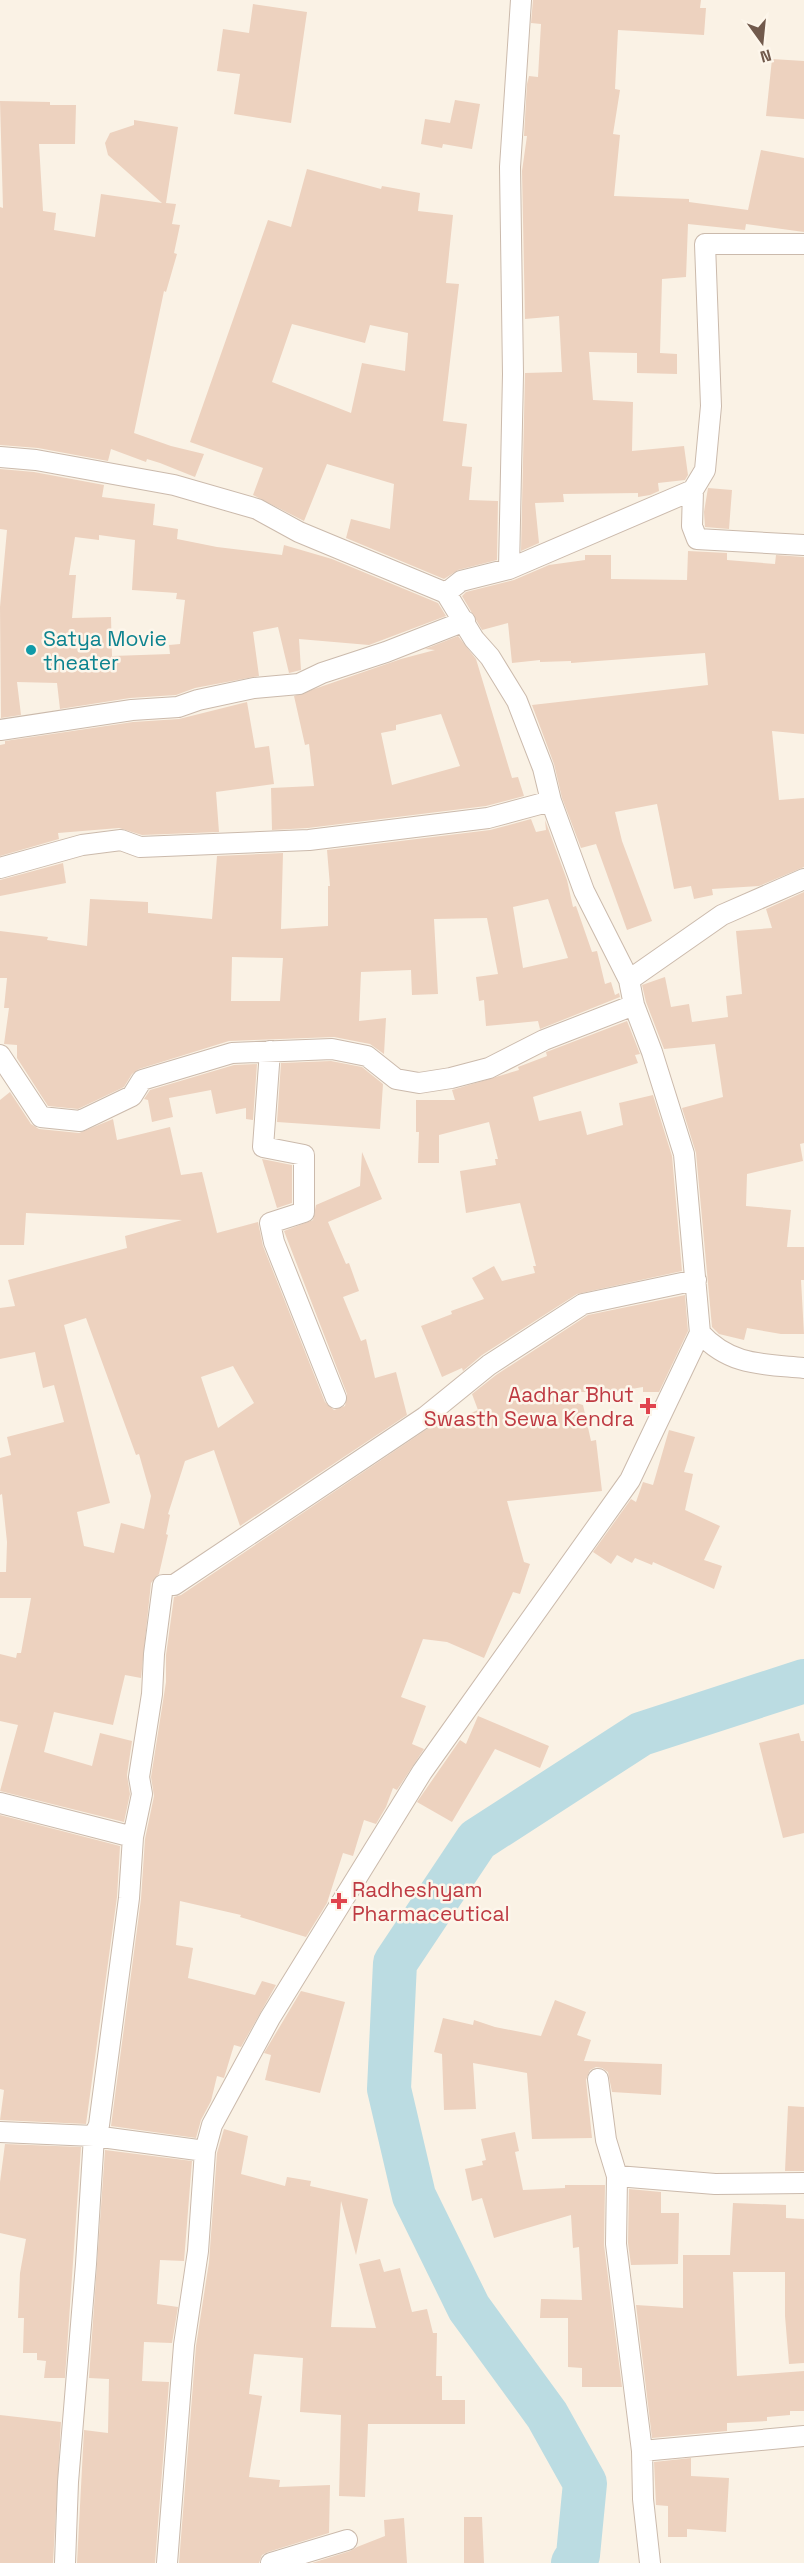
<svg xmlns="http://www.w3.org/2000/svg" width="804" height="2563" font-family="'Space Grotesk',sans-serif">
	<rect width="100%" height="100%" fill="#faf2e5"/>
	<g fill="none" stroke-linecap="round" stroke-linejoin="round">
		<path stroke="#bbdce2" stroke-width="44" d="M 573,2563 L 578,2555 L 585,2483 L 547,2415 L 469,2308 L 414,2196 L 389,2089 L 395,1963 L 477,1840 L 641,1734 L 804,1681"/>
	</g>
	<path fill="#edd2bf" fill-rule="evenodd" d="M 533,0 L 701,0 L 700,8 L 706,8 L 704,35 L 618,30 L 615,89 L 620,90 L 613,134 L 620,135 L 614,196 L 689,199 L 689,202 L 748,210 L 761,150 L 804,158 L 804,232 L 746,224 L 745,230 L 688,224 L 686,277 L 662,279 L 660,353 L 677,354 L 677,374 L 637,373 L 637,353 L 589,352 L 593,400 L 633,402 L 632,451 L 684,446 L 688,475 L 685,480 L 658,483 L 659,491 L 650,495 L 638,497 L 638,493 L 563,494 L 564,502 L 535,503 L 539,543 L 521,551 L 525,373 L 562,372 L 559,316 L 525,319 L 522,171 L 527,136 L 524,136 L 527,84 L 529,76 L 538,77 L 541,24 L 531,23 Z
		M 253,4 L 307,12 L 291,123 L 234,114 L 240,74 L 217,71 L 223,29 L 249,33 Z
		M 772,59 L 804,61 L 804,119 L 766,116 Z
		M 455,100 L 480,104 L 472,149 L 443,144 L 442,148 L 421,144 L 425,119 L 450,123 Z
		M 0,101 L 50,102 L 50,105 L 76,105 L 75,144 L 39,144 L 43,211 L 56,213 L 54,230 L 95,237 L 101,194 L 162,203 L 108,155 L 105,143 L 110,133 L 134,125 L 134,120 L 178,127 L 166,203 L 176,204 L 172,224 L 180,225 L 174,253 L 177,254 L 166,292 L 164,291 L 134,433 L 171,446 L 204,454 L 195,477 L 160,463 L 147,459 L 146,462 L 111,449 L 108,461 L 38,448 L 0,445 L 0,207 L 3,208 Z
		M 307,169 L 381,189 L 382,186 L 420,193 L 418,211 L 453,215 L 446,283 L 459,284 L 443,421 L 467,424 L 462,466 L 472,467 L 469,500 L 498,501 L 497,560 L 458,570 L 444,579 L 346,538 L 351,519 L 390,529 L 394,484 L 327,464 L 304,521 L 253,495 L 263,468 L 190,442 L 268,220 L 291,227 ZM 292,324 L 365,343 L 370,325 L 408,333 L 405,371 L 362,363 L 351,413 L 272,382 Z
		M 0,469 L 34,472 L 104,485 L 102,497 L 155,504 L 153,525 L 178,529 L 177,539 L 217,547 L 282,555 L 284,545 L 332,559 L 438,603 L 446,616 L 369,645 L 299,639 L 301,670 L 289,673 L 278,627 L 253,632 L 259,676 L 195,688 L 176,695 L 130,698 L 60,709 L 57,683 L 17,682 L 21,715 L 1,718 L 0,607 L 7,530 L 0,529 ZM 99,535 L 135,540 L 132,590 L 177,593 L 176,599 L 185,600 L 180,644 L 169,645 L 170,654 L 112,656 L 111,617 L 72,618 L 76,575 L 69,575 L 75,537 L 99,540 Z
		M 708,488 L 732,490 L 729,529 L 705,527 L 704,512 Z
		M 688,551 L 727,553 L 727,560 L 775,564 L 776,555 L 804,557 L 804,734 L 772,731 L 779,800 L 804,798 L 804,867 L 759,886 L 712,889 L 713,895 L 694,899 L 691,886 L 674,889 L 657,804 L 615,812 L 622,841 L 652,921 L 627,930 L 596,844 L 581,848 L 562,798 L 554,764 L 532,705 L 708,685 L 705,653 L 571,663 L 571,661 L 540,662 L 540,660 L 512,663 L 508,623 L 482,630 L 462,596 L 466,592 L 514,580 L 549,565 L 585,560 L 585,555 L 611,555 L 611,579 L 687,580 Z
		M 458,636 L 476,659 L 512,778 L 518,777 L 524,796 L 486,806 L 308,828 L 272,830 L 271,788 L 314,786 L 309,744 L 305,745 L 294,696 L 401,659 L 435,650 L 425,649 ZM 441,714 L 460,766 L 392,785 L 381,733 L 396,730 L 396,725 Z
		M 247,702 L 255,748 L 269,746 L 274,784 L 216,792 L 219,832 L 142,835 L 119,828 L 58,833 L 59,839 L 0,856 L 0,745 L 5,744 L 5,741 L 133,722 L 179,719 Z
		M 531,819 L 536,832 L 546,830 L 545,820 L 567,880 L 573,907 L 576,906 L 592,952 L 597,951 L 605,984 L 611,982 L 615,995 L 619,993 L 620,997 L 540,1029 L 538,1021 L 486,1026 L 484,1000 L 479,1001 L 476,977 L 498,974 L 487,918 L 434,919 L 438,994 L 412,995 L 411,970 L 361,972 L 359,1021 L 386,1018 L 384,1054 L 370,1044 L 334,1037 L 229,1041 L 139,1069 L 132,1074 L 124,1087 L 78,1109 L 48,1106 L 17,1058 L 17,1045 L 4,1044 L 9,1008 L 4,1008 L 7,978 L 0,978 L 0,931 L 48,937 L 47,940 L 87,946 L 90,899 L 148,902 L 148,913 L 212,919 L 217,856 L 283,853 L 281,929 L 328,926 L 328,886 L 330,886 L 327,850 L 490,830 ZM 548,899 L 568,958 L 523,968 L 513,907 ZM 232,957 L 283,958 L 280,1001 L 231,1001 Z
		M 63,863 L 66,883 L 0,896 L 0,880 Z
		M 804,892 L 804,1143 L 800,1144 L 803,1161 L 747,1174 L 746,1206 L 791,1210 L 787,1247 L 804,1247 L 804,1280 L 801,1280 L 804,1334 L 781,1334 L 747,1328 L 744,1340 L 719,1334 L 712,1327 L 696,1153 L 682,1108 L 723,1097 L 715,1044 L 664,1049 L 646,1002 L 642,985 L 665,977 L 671,1007 L 689,1004 L 692,1022 L 728,1017 L 726,996 L 742,994 L 736,931 L 772,928 L 766,909 Z
		M 627,1021 L 640,1054 L 635,1055 L 638,1063 L 533,1097 L 539,1121 L 581,1111 L 587,1135 L 623,1125 L 619,1103 L 653,1095 L 672,1156 L 682,1271 L 577,1294 L 482,1355 L 463,1371 L 462,1368 L 442,1377 L 421,1326 L 452,1314 L 451,1311 L 484,1299 L 472,1278 L 494,1266 L 502,1281 L 535,1273 L 533,1266 L 536,1266 L 520,1203 L 466,1213 L 460,1171 L 496,1165 L 495,1159 L 498,1159 L 489,1122 L 439,1135 L 439,1163 L 418,1163 L 419,1132 L 416,1132 L 416,1100 L 455,1100 L 452,1090 L 519,1070 L 518,1067 L 547,1056 L 546,1052 L 549,1051 Z
		M 331,1061 L 362,1067 L 383,1084 L 380,1129 L 277,1122 L 281,1063 Z
		M 257,1064 L 253,1120 L 246,1119 L 246,1108 L 216,1114 L 211,1090 L 169,1098 L 173,1117 L 152,1122 L 148,1100 L 144,1099 L 150,1090 L 234,1065 Z
		M 10,1092 L 31,1124 L 39,1129 L 79,1133 L 113,1119 L 117,1140 L 170,1127 L 181,1175 L 202,1172 L 217,1233 L 258,1222 L 263,1246 L 325,1402 L 334,1410 L 345,1406 L 347,1394 L 284,1231 L 313,1220 L 316,1205 L 360,1186 L 362,1152 L 382,1199 L 328,1222 L 346,1264 L 349,1263 L 359,1291 L 343,1297 L 361,1341 L 366,1339 L 375,1378 L 396,1372 L 407,1415 L 240,1526 L 214,1450 L 185,1461 L 168,1514 L 170,1515 L 166,1534 L 168,1535 L 159,1574 L 151,1583 L 141,1678 L 125,1675 L 113,1725 L 54,1712 L 44,1752 L 92,1766 L 100,1733 L 132,1741 L 127,1775 L 130,1794 L 124,1822 L 0,1791 L 18,1725 L 0,1721 L 0,1654 L 16,1658 L 17,1653 L 21,1653 L 31,1598 L 0,1598 L 0,1572 L 6,1572 L 7,1542 L 2,1494 L 0,1495 L 0,1458 L 11,1455 L 7,1437 L 64,1422 L 54,1385 L 43,1388 L 35,1352 L 0,1359 L 0,1308 L 15,1306 L 8,1280 L 127,1248 L 125,1236 L 182,1220 L 26,1213 L 24,1245 L 0,1245 L 0,1100 ZM 86,1318 L 136,1455 L 139,1454 L 151,1496 L 144,1529 L 121,1523 L 114,1553 L 84,1546 L 77,1512 L 110,1503 L 64,1325 ZM 233,1366 L 254,1403 L 218,1428 L 201,1377 Z
		M 262,1159 L 292,1165 L 292,1203 L 277,1208 Z
		M 685,1295 L 688,1331 L 659,1392 L 643,1392 L 643,1387 L 614,1392 L 540,1392 L 583,1405 L 591,1441 L 596,1440 L 602,1491 L 507,1501 L 524,1562 L 530,1564 L 520,1594 L 513,1592 L 484,1658 L 447,1642 L 423,1639 L 401,1697 L 426,1706 L 412,1744 L 424,1749 L 397,1790 L 393,1788 L 386,1807 L 376,1824 L 364,1820 L 353,1856 L 343,1853 L 327,1903 L 306,1937 L 240,1917 L 241,1915 L 180,1901 L 176,1945 L 193,1948 L 188,1978 L 255,1995 L 262,1981 L 276,1985 L 241,2047 L 234,2045 L 224,2078 L 217,2076 L 211,2101 L 201,2120 L 196,2138 L 111,2126 L 141,1899 L 145,1839 L 154,1796 L 151,1777 L 166,1682 L 166,1655 L 174,1597 L 181,1595 L 439,1421 L 441,1426 L 478,1410 L 472,1394 L 496,1375 L 588,1315 Z
		M 669,1430 L 695,1437 L 684,1472 L 693,1474 L 685,1510 L 720,1526 L 704,1560 L 722,1566 L 714,1589 L 653,1562 L 652,1565 L 635,1558 L 632,1563 L 617,1555 L 611,1564 L 593,1552 L 631,1499 L 636,1502 L 643,1482 L 653,1485 Z
		M 478,1716 L 549,1746 L 540,1768 L 495,1749 L 452,1822 L 417,1802 L 460,1740 L 466,1744 Z
		M 799,1733 L 801,1741 L 804,1741 L 804,1833 L 783,1838 L 759,1743 Z
		M 0,1815 L 120,1846 L 117,1897 L 86,2124 L 0,2120 L 4,2090 L 0,2089 Z
		M 301,1991 L 345,2002 L 320,2093 L 265,2080 L 271,2055 L 264,2053 Z
		M 555,2000 L 586,2012 L 577,2035 L 591,2040 L 584,2061 L 662,2064 L 661,2095 L 612,2092 L 608,2072 L 602,2068 L 596,2067 L 590,2070 L 586,2080 L 592,2138 L 532,2139 L 527,2073 L 473,2063 L 476,2109 L 444,2110 L 442,2054 L 434,2052 L 443,2018 L 473,2025 L 474,2020 L 495,2027 L 541,2036 Z
		M 788,2106 L 804,2107 L 804,2171 L 785,2171 Z
		M 224,2129 L 248,2136 L 241,2174 L 285,2186 L 287,2177 L 311,2181 L 310,2186 L 368,2199 L 356,2255 L 341,2201 L 331,2327 L 376,2328 L 359,2264 L 380,2259 L 384,2272 L 400,2268 L 412,2312 L 427,2309 L 433,2333 L 437,2333 L 436,2376 L 442,2376 L 442,2400 L 465,2400 L 465,2424 L 368,2424 L 365,2497 L 339,2496 L 341,2415 L 300,2412 L 303,2358 L 254,2354 L 249,2394 L 262,2396 L 249,2477 L 280,2480 L 279,2487 L 330,2485 L 329,2533 L 268,2552 L 262,2555 L 259,2563 L 179,2563 L 196,2346 L 209,2262 L 217,2153 Z
		M 515,2132 L 519,2151 L 515,2152 L 523,2190 L 565,2188 L 565,2185 L 605,2185 L 604,2245 L 622,2387 L 582,2387 L 582,2368 L 568,2367 L 568,2318 L 540,2318 L 541,2299 L 582,2300 L 579,2247 L 573,2248 L 571,2215 L 494,2238 L 482,2198 L 472,2201 L 465,2169 L 483,2165 L 482,2161 L 486,2160 L 481,2139 Z
		M 5,2144 L 81,2147 L 65,2378 L 44,2378 L 46,2361 L 37,2360 L 37,2353 L 23,2353 L 24,2318 L 18,2318 L 20,2273 L 26,2239 L 0,2233 L 0,2182 Z
		M 105,2150 L 192,2161 L 184,2261 L 160,2260 L 157,2304 L 178,2307 L 172,2343 L 144,2342 L 142,2381 L 169,2382 L 155,2563 L 77,2563 L 84,2430 L 108,2433 L 109,2379 L 89,2378 Z
		M 629,2189 L 661,2192 L 661,2213 L 679,2213 L 678,2264 L 631,2265 L 628,2243 Z
		M 733,2203 L 786,2205 L 786,2218 L 804,2219 L 804,2363 L 789,2364 L 785,2316 L 785,2272 L 733,2272 L 737,2376 L 804,2371 L 804,2411 L 790,2411 L 790,2415 L 767,2417 L 767,2421 L 727,2423 L 727,2431 L 652,2438 L 636,2305 L 683,2308 L 683,2255 L 730,2255 Z
		M 0,2415 L 61,2422 L 53,2563 L 0,2563 Z
		M 691,2458 L 691,2476 L 729,2478 L 726,2532 L 687,2529 L 687,2537 L 668,2537 L 668,2506 L 656,2505 L 654,2462 Z
		M 464,2517 L 482,2517 L 484,2563 L 464,2563 Z
		M 404,2518 L 407,2563 L 312,2563 L 350,2551 L 357,2547 L 385,2536 L 384,2520 Z"/>
	<g fill="none" stroke-linecap="round" stroke-linejoin="round">
		<g stroke="#cbbaac" stroke-width="22">
			<path id="minor" d="M 0,457 L 36,460 L 174,485 L 257,509 L 299,532 L 446,593 L 474,639 L 490,657 L 517,701 L 543,768 L 551,801 L 584,891 L 629,980 L 634,1005 L 652,1052 L 684,1154 L 700,1333 C 730,1366 763,1364 804,1368
				M 693,490 L 692,526 L 697,539 L 804,545
				M 509,569 L 513,374 L 510,167 L 521,0
				M 446,593 L 461,581 L 509,569 L 693,490 L 705,470 L 711,406 L 705,244 L 804,244
				M 0,730 L 132,710 L 178,707 L 198,700 L 254,688 L 299,684 L 322,673 L 386,652 L 465,621
				M 0,868 L 82,845 L 121,840 L 140,847 L 309,840 L 488,818 L 551,801
				M 629,980 L 722,915 L 804,879
				M 270,1051 L 263,1147 L 304,1155 L 304,1212 L 270,1223 L 274,1242 L 336,1398
				M 0,1055 L 41,1117 L 80,1121 L 132,1096 L 142,1080 L 232,1053 L 332,1049 L 367,1056 L 396,1079 L 419,1083 L 451,1078 L 489,1068 L 544,1040 L 634,1005
				M 0,1803 L 133,1837
				M 598,2079 L 606,2140 L 617,2176 L 616,2244 L 642,2451
				M 0,2132 L 94,2136 L 205,2151
				M 617,2176 L 715,2184 L 804,2183
				M 65,2563 L 68,2482 L 86,2264 L 94,2136 L 99,2125 L 129,1898 L 133,1837 L 142,1794 L 139,1777 L 152,1694 L 154,1654 L 163,1585 L 174,1585 L 425,1417 L 489,1365 L 583,1304 L 696,1280
				M 167,2563 L 184,2345 L 198,2251 L 205,2151 L 212,2125 L 270,2018 L 422,1772 L 630,1480 L 700,1333
				M 271,2563 L 347,2540
				M 650,2563 L 643,2499 L 642,2451 L 804,2436"/>
		</g>
		<use href="#minor" stroke="#fff" stroke-width="20"/>
	</g>
	<circle fill="#0f9aa8" stroke="#fdf6eb" stroke-width="2" cx="31" cy="650" r="6"/>
	<g fill="#e0444e" stroke="#fdf6eb" stroke-width="2">
		<path d="M645 1397h6v6h6v6h-6v6h-6v-6h-6v-6h6z"/>
		<path d="M336 1892h6v6h6v6h-6v6h-6v-6h-6v-6h6z"/>
	</g>
	<g text-anchor="middle" dominant-baseline="central" stroke-width="5" stroke-linejoin="round" paint-order="stroke">
		<g font-size="21" fill="#0d838f" stroke="#fdf6eb" text-anchor="start">
			<text x="43" y="638">Satya Movie<tspan x="43" dy="24">theater</tspan></text>
		</g>
		<g font-size="21" fill="#be3a42" stroke="#fdf6eb" text-anchor="end">
			<text x="634" y="1394">Aadhar Bhut<tspan x="634" dy="24">Swasth Sewa Kendra</tspan></text>
			<text x="352" y="1889" text-anchor="start">Radheshyam<tspan x="352" dy="24">Pharmaceutical</tspan></text>
		</g>
	</g>
	<g transform="translate(762 42) rotate(165)" stroke="#fdf6eb" stroke-width="4.5" paint-order="stroke">
	<path d="M0-4.5L10 22L0 15L-10 22Z" fill="#715a4c"/>
	<text y="-9" font-size="16" font-weight="bold" text-anchor="middle" fill="#715a4c">N</text>
	</g>
</svg>
